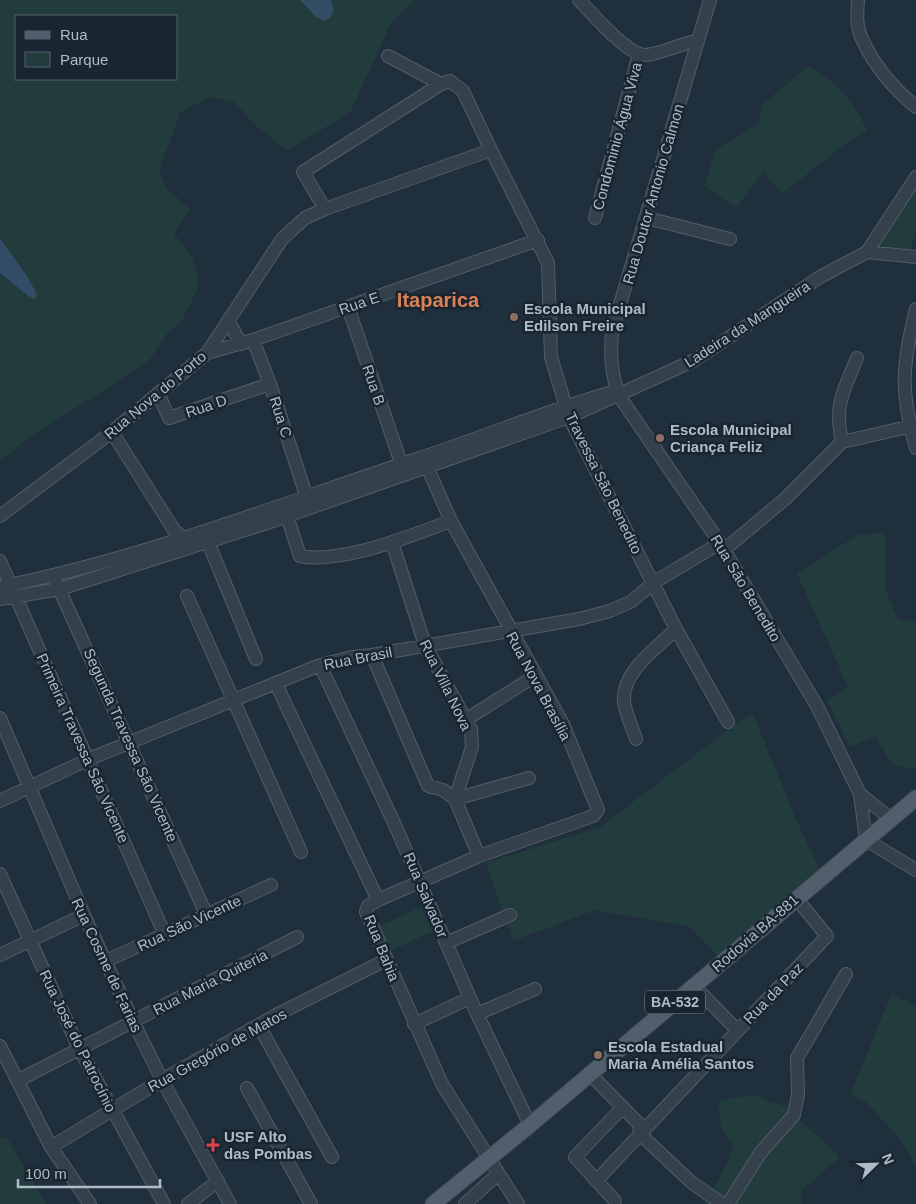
<svg xmlns="http://www.w3.org/2000/svg" width="916" height="1204" font-family="Arial,sans-serif">
	<rect width="100%" height="100%" fill="#202f3c"/>
	<path fill="#223c3d" fill-rule="evenodd" d="M 0,0 L 300,0 L 315,16 L 334,9 L 331,0 L 415,0 L 391,23 L 351,111 L 288,151 L 256,126 L 234,102 L 210,97 L 180,112 L 159,172 L 168,190 L 190,209 L 174,234 L 191,255 L 198,275 L 197,291 L 181,322 L 168,332 L 148,362 L 30,437 L 0,461 L 0,273 L 28,296 L 25,273 L 0,238 ZM 16,16 L 176,16 L 176,79 L 16,79 Z
		M 808,66 C 838,82 852,100 867,130 L 831,155 L 783,193 L 763,172 L 736,208 L 705,186 L 715,150 L 759,123 L 762,105 Z
		M 916,184 L 916,231 L 909,255 L 875,247 Z
		M 885,533 L 885,589 L 898,619 L 916,622 L 916,769 L 893,765 L 875,736 L 850,747 L 827,700 L 848,687 L 797,573 L 858,535 Z
		M 753,714 L 797,822 L 820,870 L 717,955 L 690,927 L 595,910 L 513,941 L 486,863 L 600,827 L 733,726 Z
		M 421,907 L 433,931 L 390,951 L 378,927 Z
		M 892,993 L 916,1007 L 916,1167 L 901,1140 L 865,1101 L 850,1095 Z
		M 752,1095 L 786,1107 L 840,1157 L 802,1190 L 801,1204 L 704,1204 L 728,1162 L 733,1144 L 721,1128 L 718,1102 C 728,1096 740,1098 752,1095 Z
		M 6,1136 L 46,1204 L 0,1204 L 0,1139 Z"/>
	<path fill="#324d65" d="M 300,0 L 331,0 L 334,9 L 330,18 L 324,21 L 315,16 Z
		M 0,238 L 25,273 L 37,294 L 35,299 L 28,296 L 0,273 Z"/>
	<g fill="none" stroke-linecap="round" stroke-linejoin="round">
		<g stroke="#515e69" stroke-width="14">
			<path id="minor" d="M 579,0 C 592,13 627,55 645,55 C 656,55 685,43 698,40
				M 710,0 L 613,328 C 609,352 611,373 619,396 L 720,543 L 817,706 L 860,794 L 866,840 L 916,870
				M 858,0 C 857,13 856,27 862,39 C 874,65 894,89 916,107
				M 388,56 L 441,84 L 450,81 L 463,91 L 491,150 L 548,263 L 551,357 L 569,417 L 676,629 L 728,722
				M 325,209 L 303,172 L 441,84
				M 595,218 L 639,54
				M 647,218 L 730,239
				M 867,252 L 916,177
				M 348,307 L 401,463
				M 916,309 C 902,365 900,392 916,448
				M 229,322 L 241,344
				M 253,340 L 270,384 L 306,495
				M 207,353 L 253,340 L 538,240
				M 158,393 L 169,418 L 270,384
				M 112,432 L 174,530 L 183,538 L 186,544
				M 842,442 C 834,404 843,393 857,358
				M 0,516 L 112,432 L 207,353 L 282,239 L 305,218 L 325,209 L 491,150
				M 287,516 L 300,556 C 343,564 410,536 451,521
				M 208,542 L 256,659
				M 392,542 L 425,645 L 471,729 L 472,747 L 455,799 L 479,856
				M 724,550 L 785,499 L 842,442 L 916,425
				M 0,561 L 165,935
				M 56,582 L 207,916
				M 0,587 C 145,558 283,503 423,457 C 486,436 546,411 609,393
				M 187,596 L 301,852
				M 0,599 L 60,589 L 273,521 L 569,417 L 695,360 L 820,277 L 867,252 L 916,257
				M 372,655 L 428,786 L 443,790 L 455,799 L 529,778
				M 320,665 L 395,825 L 477,1014 L 530,1125
				M 276,684 L 378,900 L 368,906 L 366,912 L 442,1084 L 518,1204
				M 0,718 L 84,915 L 133,1021 L 162,1080 L 230,1204
				M 467,719 L 535,676
				M 636,739 C 632,727 626,714 624,702 C 621,672 657,648 676,629
				M 860,794 L 891,819
				M 0,801 L 89,759 L 320,665 L 352,657 L 372,655 L 579,619 L 610,611 L 632,601 L 653,583 L 720,543
				M 0,874 L 79,1048 L 164,1204
				M 378,900 L 479,856 L 593,816 L 598,810 L 563,724 L 451,521 L 425,462
				M 446,943 L 510,915
				M 0,955 L 84,915
				M 106,961 L 271,885
				M 694,986 L 737,1030
				M 477,1014 L 535,989
				M 414,1024 L 470,998
				M 259,1026 L 332,1157
				M 0,1046 L 51,1147 L 90,1204
				M 590,1074 L 639,1124 L 640,1134 L 691,1182 L 722,1204
				M 17,1081 L 297,937
				M 247,1088 L 311,1204
				M 51,1147 L 162,1080 L 276,1015 L 386,960
				M 596,1181 L 827,936 L 796,898
				M 615,1201 L 575,1157 L 623,1107
				M 188,1204 L 218,1181
				M 465,1204 L 498,1174
				M 728,1204 L 761,1152 L 794,1115 L 798,1094 L 797,1058 L 846,974"/>
		</g>
		<g stroke="#404c58" stroke-width="17">
			<path id="major" d="M 433,1204 L 530,1125 L 916,798"/>
		</g>
		<use href="#minor" stroke="#34404c" stroke-width="12"/>
		<use href="#major" stroke="#515f6c" stroke-width="15"/>
	</g>
	<g fill="#8d6e63" stroke="#192530" stroke-width="2">
		<circle cx="514" cy="317" r="5"/>
		<circle cx="660" cy="438" r="5"/>
		<circle cx="598" cy="1055" r="5"/>
	</g>
	<path fill="#e0444e" stroke="#192530" stroke-width="2" d="M210.5 1137.5h5v5h5v5h-5v5h-5v-5h-5v-5h5z"/>
	<g text-anchor="middle" dominant-baseline="central" stroke-width="5" stroke-linejoin="round" paint-order="stroke">
		<rect fill="#192530" stroke="#818e9a" stroke-width="1" x="645" y="990.5" width="60" height="23" rx="4"/>
		<g font-size="14" font-weight="bold" fill="#aebbc8">
			<text x="675" y="1002">BA-532</text>
		</g>
		<g font-size="15" fill="#aebbc8" stroke="#192530">
			<text transform="translate(617 136) rotate(-75)">Condominio Água Viva</text>
			<text transform="translate(653 194) rotate(-74)">Rua Doutor Antonio Calmon</text>
			<text transform="translate(359 303) rotate(-19)">Rua E</text>
			<text transform="translate(747 324) rotate(-33)">Ladeira da Mangueira</text>
			<text transform="translate(374 385) rotate(71)">Rua B</text>
			<text transform="translate(155 395) rotate(-40)">Rua Nova do Porto</text>
			<text transform="translate(206 406) rotate(-19)">Rua D</text>
			<text transform="translate(281 417) rotate(72)">Rua C</text>
			<text transform="translate(604 483) rotate(64)">Travessa São Benedito</text>
			<text transform="translate(746 588) rotate(59)">Rua São Benedito</text>
			<text transform="translate(358 658) rotate(-11)">Rua Brasil</text>
			<text transform="translate(446 685) rotate(64)">Rua Villa Nova</text>
			<text transform="translate(539 686) rotate(62)">Rua Nova Brasília</text>
			<text transform="translate(131 745) rotate(66)">Segunda Travessa São Vicente</text>
			<text transform="translate(83 748) rotate(66)">Primeira Travessa São Vicente</text>
			<text transform="translate(426 895) rotate(67)">Rua Salvador</text>
			<text transform="translate(189 923) rotate(-25)">Rua São Vicente</text>
			<text transform="translate(755 933) rotate(-41)">Rodovia BA-881</text>
			<text transform="translate(382 948) rotate(68)">Rua Bahia</text>
			<text transform="translate(107 965) rotate(65)">Rua Cosme de Farias</text>
			<text transform="translate(210 982) rotate(-27)">Rua Maria Quiteria</text>
			<text transform="translate(773 993) rotate(-46)">Rua da Paz</text>
			<text transform="translate(78 1041) rotate(64)">Rua José do Patrocínio</text>
			<text transform="translate(217 1050) rotate(-29)">Rua Gregório de Matos</text>
		</g>
		<g font-size="15" font-weight="bold" fill="#aebbc8" stroke="#192530" text-anchor="start">
			<text x="524" y="308">Escola Municipal<tspan x="524" dy="17">Edilson Freire</tspan></text>
			<text x="670" y="429">Escola Municipal<tspan x="670" dy="17">Criança Feliz</tspan></text>
			<text x="608" y="1046">Escola Estadual<tspan x="608" dy="17">Maria Amélia Santos</tspan></text>
			<text x="224" y="1136">USF Alto<tspan x="224" dy="17">das Pombas</tspan></text>
		</g>
		<g font-size="20" font-weight="bold" fill="#dc8155" stroke="#192530">
			<text x="438" y="300">Itaparica</text>
		</g>
	</g>
	<rect x="15" y="15" width="162" height="65" fill="#192530" stroke="#55616d"/>
	<rect x="25" y="31" width="25" height="8" fill="#515f6c" stroke="#55616d"/>
	<text x="60" y="40" font-size="15" fill="#aebbc8">Rua</text>
	<rect x="25" y="52" width="25" height="15" fill="#223c3d" stroke="#55616d"/>
	<text x="60" y="65" font-size="15" fill="#aebbc8">Parque</text>
	<g transform="translate(876 1164) rotate(67)" stroke="#192530" stroke-width="4" paint-order="stroke">
	<path d="M0-4L9 19L0 12L-9 19Z" fill="#aebbc8"/>
	<text y="-8" font-size="14" font-weight="bold" text-anchor="middle" fill="#aebbc8">N</text>
	</g>
	<path d="M18 1179v8h142v-8" fill="none" stroke="#aebbc8" stroke-width="2.5"/>
	<text x="25" y="1179" font-size="15" fill="#aebbc8" stroke="#192530" stroke-width="4" paint-order="stroke">100 m</text>
</svg>
